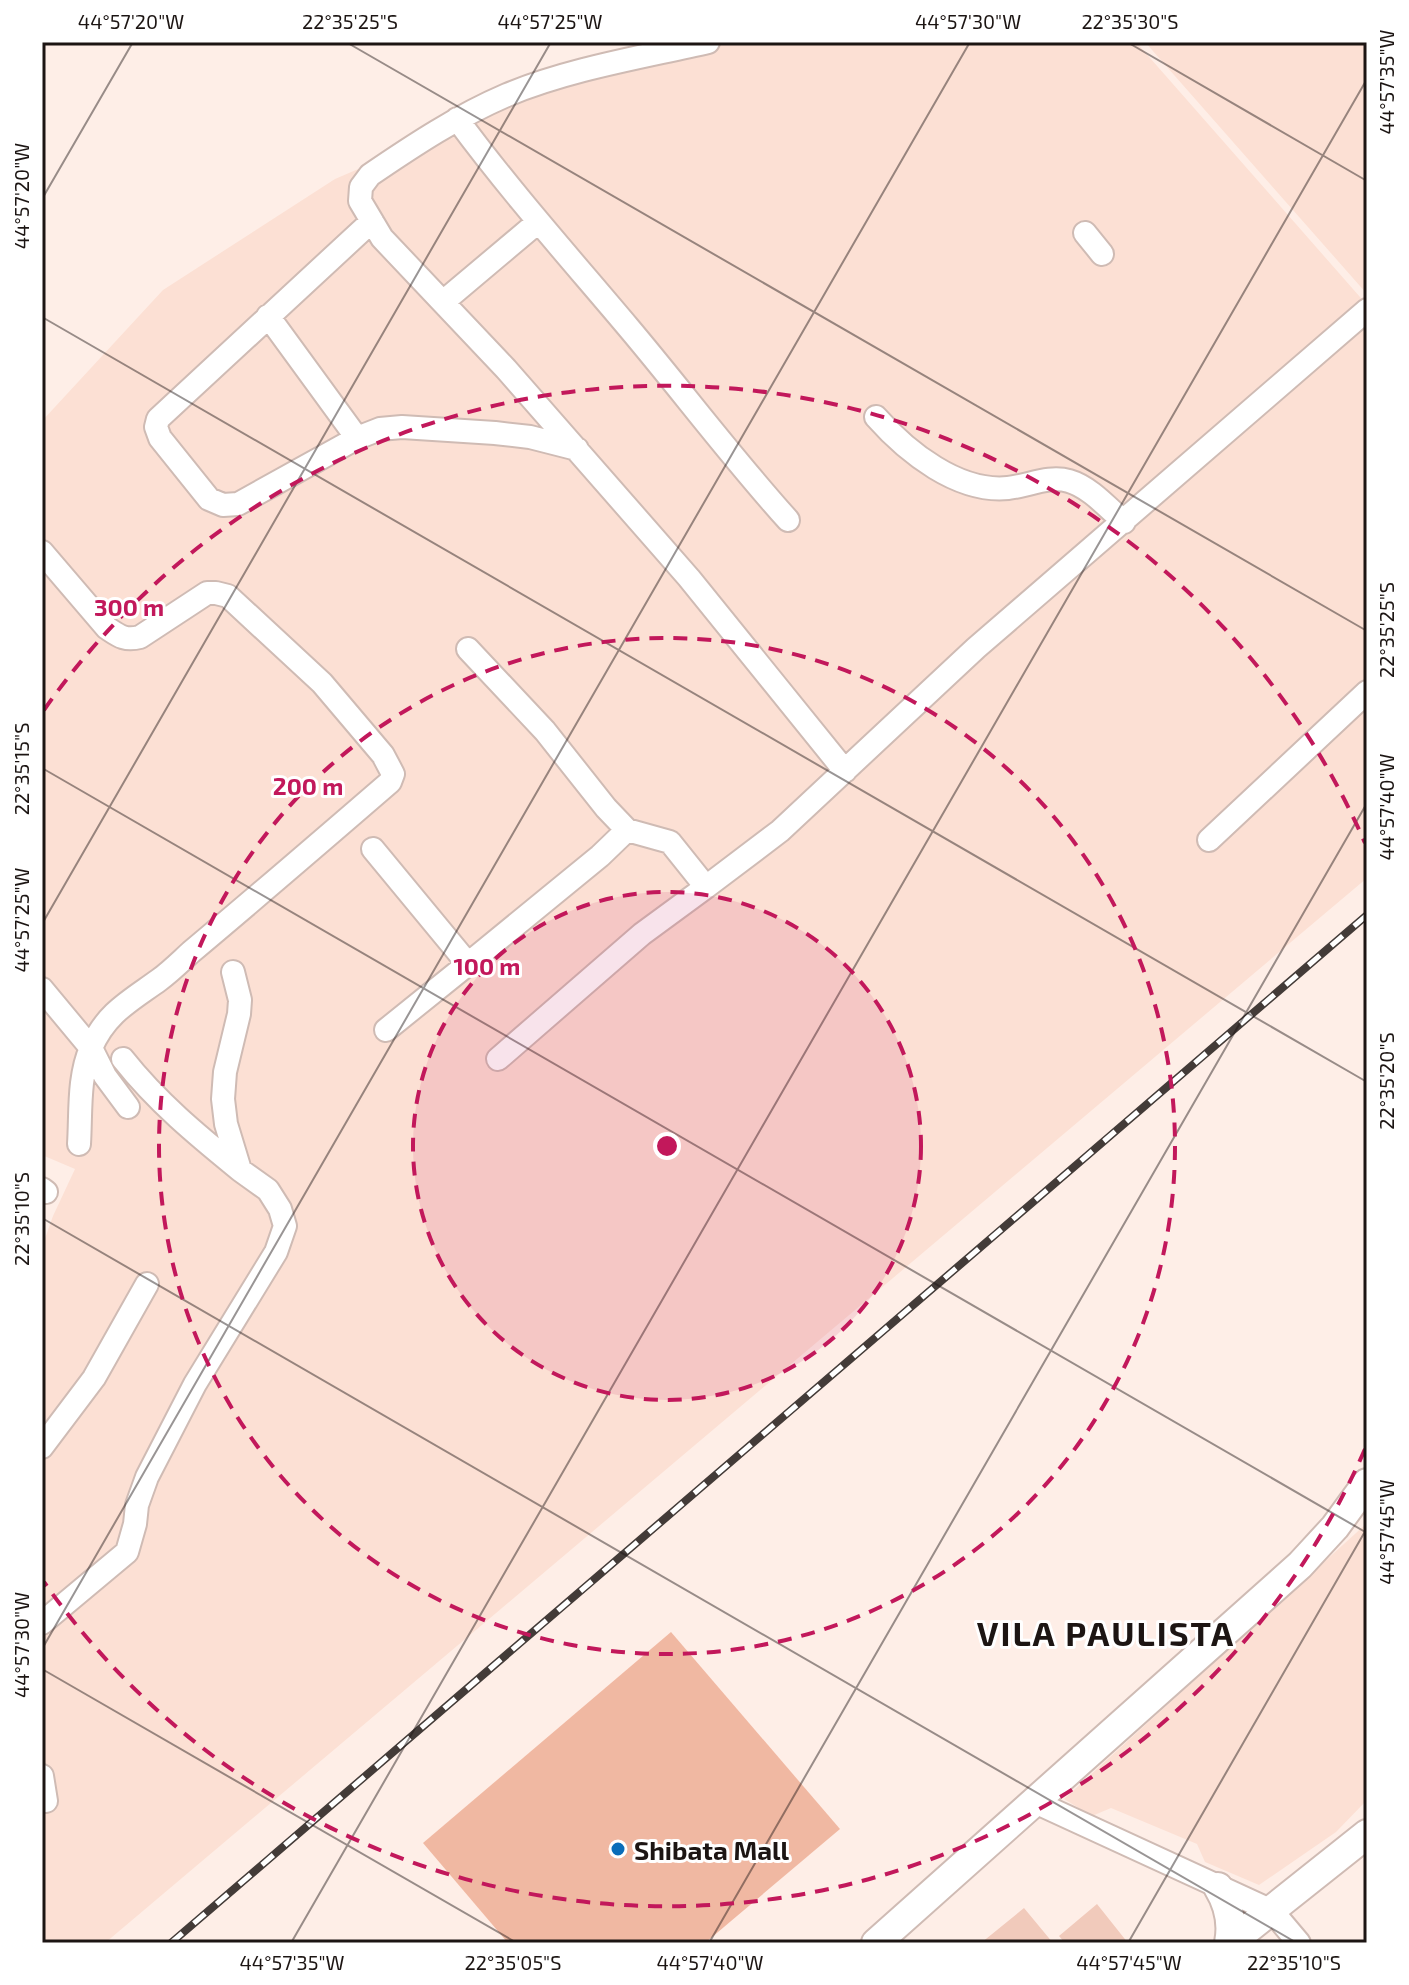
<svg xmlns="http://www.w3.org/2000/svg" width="1409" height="1985" font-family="'Exo 2',sans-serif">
	<rect width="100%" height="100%" fill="#feeee7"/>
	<path fill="#fce0d4" d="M 654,42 L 1136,42 L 1367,305 L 1367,878 L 105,1943 L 42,1943 L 42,1247 L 53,1216 L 75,1169 L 42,1155 L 42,421 L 163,290 L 335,179 Z
		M 1145,42 L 1367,42 L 1367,294 Z
		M 1367,1523 L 1367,1800 L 1336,1832 L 1259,1885 L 1205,1862 L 1197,1844 L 1111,1808 L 1092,1816 L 1064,1799 Z"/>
	<path fill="#f1cabb" d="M 1097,1904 L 1128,1943 L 1065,1943 L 1059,1936 Z
		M 1024,1908 L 1053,1943 L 981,1943 Z"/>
	<path fill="#f0b8a2" d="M 671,1632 L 840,1829 L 705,1943 L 508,1943 L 423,1843 Z"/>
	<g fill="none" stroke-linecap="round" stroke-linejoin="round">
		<g stroke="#cfbbb4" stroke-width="26">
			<path id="minor" d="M 708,42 C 643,57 569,69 507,95 C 458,116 414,145 370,175 L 361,187 L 360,201 L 382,238 L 506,369 L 689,578 L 845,771
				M 457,119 C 511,192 569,257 628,327 C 682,391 732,458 788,520
				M 372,221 L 158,419 L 156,427 L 160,438 L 209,499 L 223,505 L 238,504 L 357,438 L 380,429 L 402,427 L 495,433 L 530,437 L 577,449
				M 1085,233 L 1102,254
				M 443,302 L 538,222
				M 268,316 L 357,438
				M 876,417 C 907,452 958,493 1008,488 C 1028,486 1049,475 1069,481 C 1090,487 1108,508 1124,522
				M 42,552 L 107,628 C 119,636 125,641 140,637 L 207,593 L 216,593 L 228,596 L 322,683 L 383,755 L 393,774 L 390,782 C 324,839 258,896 191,952 C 180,962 170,972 159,980 C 130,1001 106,1013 91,1048 C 78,1077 81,1113 79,1144
				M 468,649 L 545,731 L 606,808 L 627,830 L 670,842 L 706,887 L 642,934 L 498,1059
				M 1209,840 L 1367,692
				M 373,849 L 468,964 L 600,856 L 627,830
				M 706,887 L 780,831 L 976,648 L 1367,310
				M 42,989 L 91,1048 L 105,1076 L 128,1107
				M 386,1030 L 468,964
				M 123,1059 C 157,1102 197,1135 240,1170
				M 42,1189 L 46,1192
				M 42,1447 L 94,1378 L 147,1284
				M 42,1623 L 127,1552 L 135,1524 L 137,1505 L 147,1477 L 195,1384 L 276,1252 L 285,1226 L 280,1209 L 268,1190 L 240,1170 L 226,1124 L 223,1099 L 225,1072 L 239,1014 L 240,1000 L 233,972
				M 42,1776 L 46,1801
				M 1035,1802 L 1272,1911 L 1299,1943"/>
		</g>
		<g stroke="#cfbbb4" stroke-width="32">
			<path id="major" d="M 1218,1887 C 1229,1905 1233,1923 1229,1943
				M 876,1943 L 1300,1565 L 1335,1527 L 1367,1483
				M 1230,1943 L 1367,1834"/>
		</g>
		<use href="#minor" stroke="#fff" stroke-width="22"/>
		<use href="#major" stroke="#fff" stroke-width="28"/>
		<g stroke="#433b38" stroke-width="8">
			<path id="rail" d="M 171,1943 L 1367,915"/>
		</g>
		<use href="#rail" stroke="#fff" stroke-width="5" stroke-dasharray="15" stroke-linecap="butt"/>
	</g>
	<path fill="none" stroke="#1c1513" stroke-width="2" stroke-opacity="0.45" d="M 346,42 L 1367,631M 1127,42 L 1367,181M 42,199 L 133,42M 42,317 L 1367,1082M 42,768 L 1367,1533M 42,924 L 551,42M 42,1218 L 1297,1943M 42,1649 L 970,42M 42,1669 L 517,1943M 291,1943 L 1367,79M 709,1943 L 1367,803M 1128,1943 L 1367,1528"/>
	<circle cx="667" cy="1146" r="254" fill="#c2185b" fill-opacity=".12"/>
	<g fill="none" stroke="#c2185b" stroke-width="4" stroke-dasharray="14 10">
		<circle cx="667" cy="1146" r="254"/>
		<circle cx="667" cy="1146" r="508"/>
		<path d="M1365 1449A761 761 0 0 1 44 1582M44 710A761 761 0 0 1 1365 843"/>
	</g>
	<circle fill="#0a6db9" stroke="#fff" stroke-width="3" cx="618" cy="1849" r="8"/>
	<g text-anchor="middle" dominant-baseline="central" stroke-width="6" stroke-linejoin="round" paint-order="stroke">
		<g font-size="26" font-weight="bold" fill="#1c1513" stroke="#fff" text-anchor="start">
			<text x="634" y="1849">Shibata Mall</text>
		</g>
		<g font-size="34" font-weight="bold" letter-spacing="2" fill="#1c1513" stroke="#fff">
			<text x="1106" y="1632">VILA PAULISTA</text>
		</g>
	</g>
	<circle cx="667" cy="1146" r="12" fill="#c2185b" stroke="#fff" stroke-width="4"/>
	<g font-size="24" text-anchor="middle" font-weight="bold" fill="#c2185b" stroke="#fff" stroke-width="6" stroke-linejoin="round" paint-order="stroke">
		<text x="129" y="616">300 m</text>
		<text x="308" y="795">200 m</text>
		<text x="487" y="975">100 m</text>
	</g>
	<rect width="1409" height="1985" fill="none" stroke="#ffffff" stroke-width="88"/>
	<rect x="44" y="44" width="1321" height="1897" fill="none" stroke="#1c1513" stroke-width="3"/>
	<g font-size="20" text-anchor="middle" fill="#1c1513">
		<text x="131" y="29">44°57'20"W</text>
		<text x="350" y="29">22°35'25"S</text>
		<text x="550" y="29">44°57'25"W</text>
		<text x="968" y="29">44°57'30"W</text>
		<text x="1130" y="29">22°35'30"S</text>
		<text transform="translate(1387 82) rotate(-90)" y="7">44°57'35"W</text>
		<text transform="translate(22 196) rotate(-90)" y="7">44°57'20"W</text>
		<text transform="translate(1387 630) rotate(-90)" y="7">22°35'25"S</text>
		<text transform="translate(22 769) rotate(-90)" y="7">22°35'15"S</text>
		<text transform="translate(1387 807) rotate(-90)" y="7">44°57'40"W</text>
		<text transform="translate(22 920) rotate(-90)" y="7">44°57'25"W</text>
		<text transform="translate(1387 1081) rotate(-90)" y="7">22°35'20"S</text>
		<text transform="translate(22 1219) rotate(-90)" y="7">22°35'10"S</text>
		<text transform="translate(1387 1532) rotate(-90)" y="7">44°57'45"W</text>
		<text transform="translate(22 1645) rotate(-90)" y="7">44°57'30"W</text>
		<text x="292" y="1970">44°57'35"W</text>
		<text x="513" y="1970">22°35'05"S</text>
		<text x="710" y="1970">44°57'40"W</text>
		<text x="1129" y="1970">44°57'45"W</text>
		<text x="1294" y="1970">22°35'10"S</text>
	</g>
</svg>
